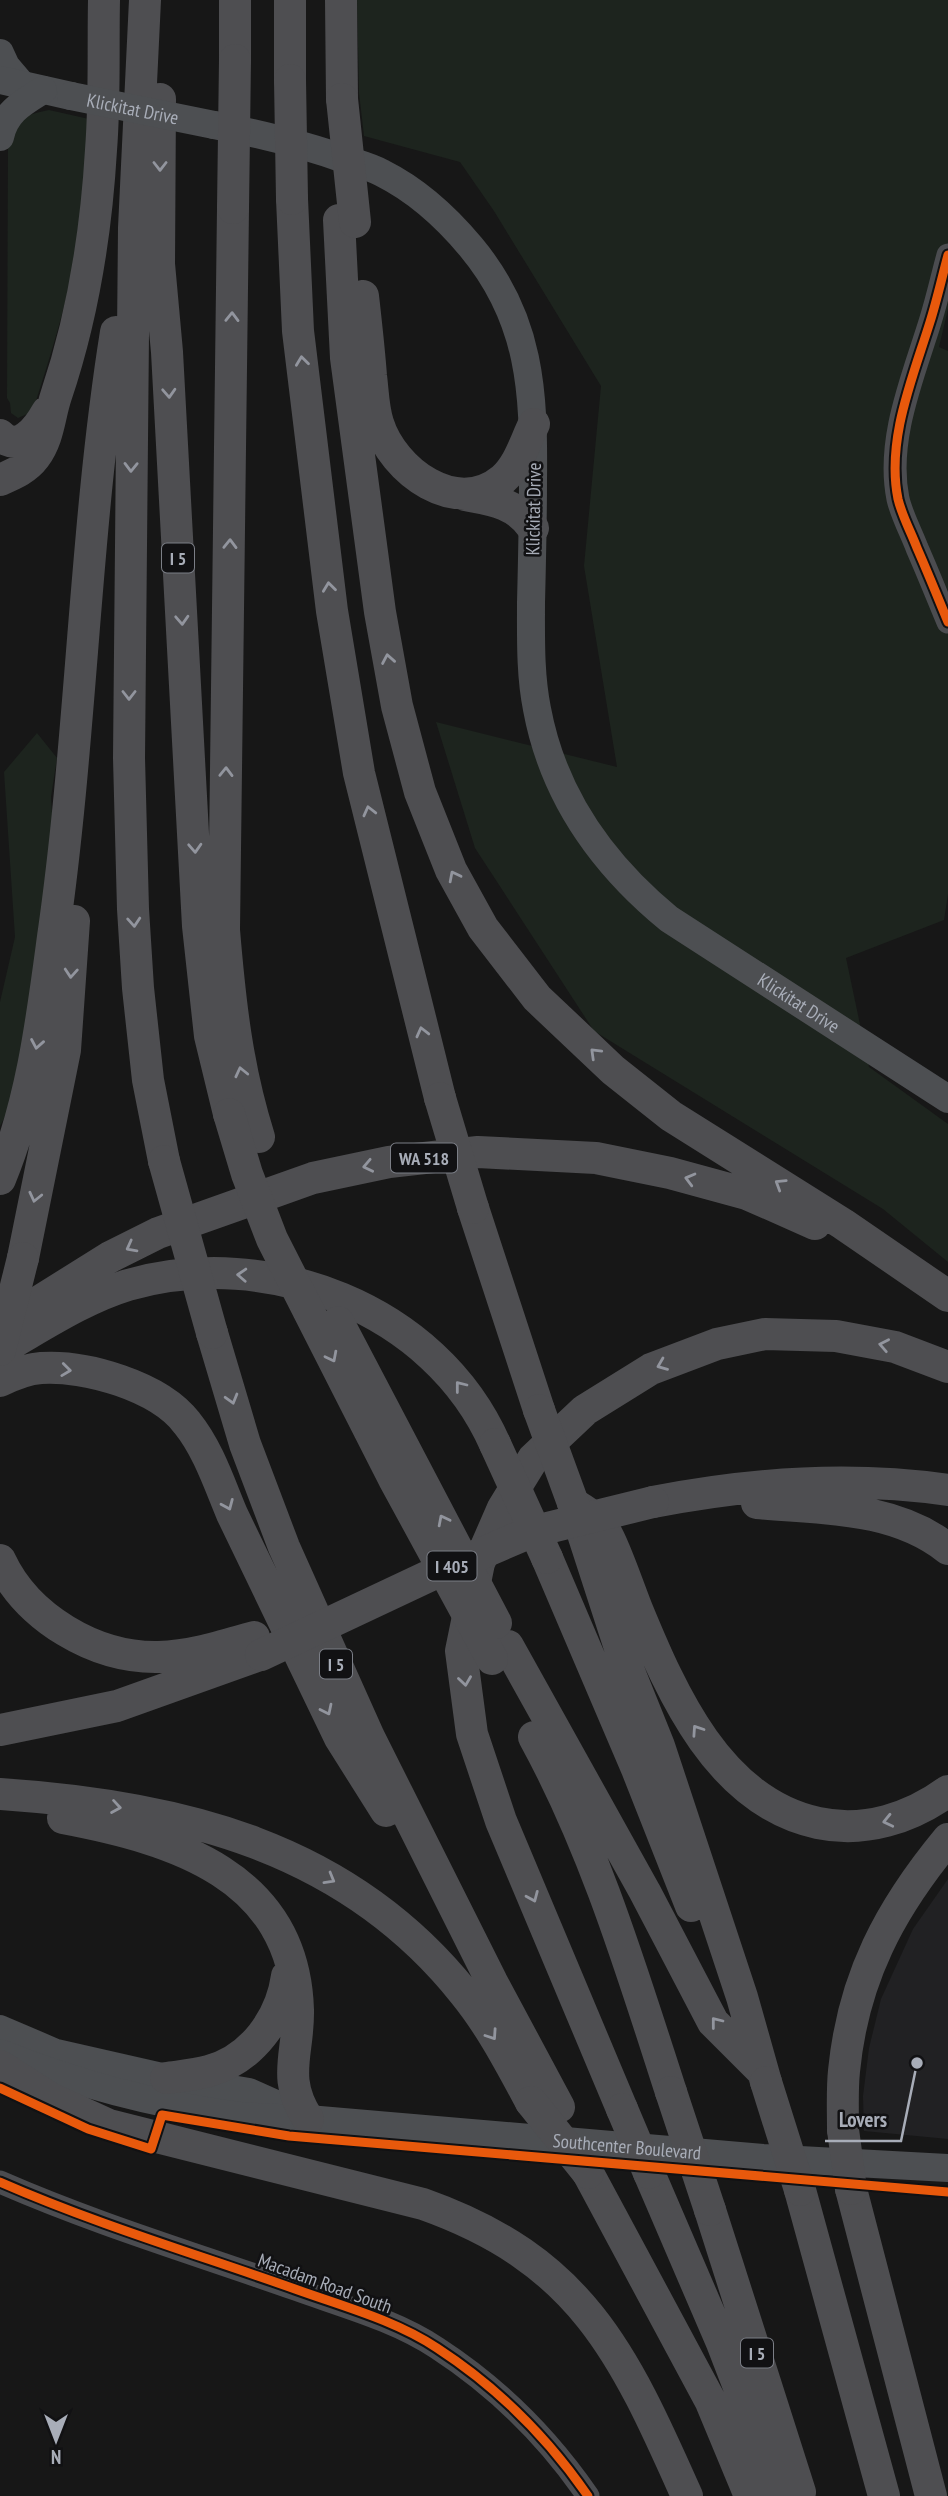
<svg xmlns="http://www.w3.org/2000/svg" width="948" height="2496" font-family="'PT Sans Narrow',sans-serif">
	<rect width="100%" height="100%" fill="#171717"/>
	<path fill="#212123" d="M 948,1879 L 948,2139 L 864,2131 L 863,2096 L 869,2048 L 881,1999 L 913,1929 Z"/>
	<path fill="#1d241e" d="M 357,0 L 948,0 L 948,309 L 939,347 L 948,351 L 948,894 L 944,920 L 846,958 L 869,1067 L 948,1124 L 948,1262 L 883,1209 L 594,1031 L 475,848 L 436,722 L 617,767 L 584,566 L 601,386 L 494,211 L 460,162 L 364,136 L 359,93 Z
		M 49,110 L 89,119 C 86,165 84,212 75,258 C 65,309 50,358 34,407 L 27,414 L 18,418 L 11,413 L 10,403 L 7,398 L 8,145 C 15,120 23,115 49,110 Z
		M 37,733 L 57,758 L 51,797 L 54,843 L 13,1101 L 0,1126 L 0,1002 L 15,937 L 4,772 Z"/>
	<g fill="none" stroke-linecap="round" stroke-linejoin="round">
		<path stroke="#4b4c50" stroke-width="23" d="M 948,255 C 942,277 937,300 930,322 C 913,377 886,440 898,499 C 902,516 911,532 917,548 C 928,573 938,598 948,622
			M 0,2182 C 96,2224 196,2254 295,2289 C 342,2306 395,2320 437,2348 C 497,2387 548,2438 588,2496"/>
		<g stroke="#4d4f52" stroke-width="28">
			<path d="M 0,53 L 6,66 L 23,86"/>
			<path d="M 0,80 L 71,96"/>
			<path id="s1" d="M 214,125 C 260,134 303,144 347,160 C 359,164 371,167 382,173 C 416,190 446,217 471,247 C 531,319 534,392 533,481 C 533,522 532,562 531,603 C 531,638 530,674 537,709 C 553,795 602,864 669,919 L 948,1099"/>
			<path d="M 0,137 C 5,112 22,103 43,90"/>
			<path d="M 0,2029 L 56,2053 L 166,2078 L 249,2092 L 296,2113"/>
			<path id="s2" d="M 0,2053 C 74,2083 153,2104 233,2115 C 257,2118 283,2118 308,2119 L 763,2158 L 948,2168"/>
		</g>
		<path stroke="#4e4e51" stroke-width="32" d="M 145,0 L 134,228 L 129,758 L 133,909 L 138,988 L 148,1080 L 164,1161
			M 290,0 L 290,80
			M 341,0 L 342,99
			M 235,60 L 235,0
			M 160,99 L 159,264 L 167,352 L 198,926 L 210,1036 L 229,1114
			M 292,199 L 298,331 L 332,611 L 359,773 L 440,1098
			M 233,208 L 224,930 C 230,1002 237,1068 259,1137
			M 339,220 L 346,358 L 380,612 L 397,706 L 420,792 L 451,870 L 483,928 L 537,998 L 613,1070 L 671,1116 L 843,1224 L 948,1296
			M 363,296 C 366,323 369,349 371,376 C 373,391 373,408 378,423 C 393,471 456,518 503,479 C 519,465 525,442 534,424
			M 0,435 C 19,454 38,428 47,412
			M 0,480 C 14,474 26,469 35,457 C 49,438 49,417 56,396 C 83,316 96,235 101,150 C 105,100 103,50 104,0
			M 465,495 C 493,500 516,503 533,528
			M 0,1179 C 32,1102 42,1019 53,937 C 82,736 84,533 116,332
			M 473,1208 L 539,1410
			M 23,1258 L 65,1050 L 74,921
			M 0,1326 L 110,1257 L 158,1233 L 313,1178 L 389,1162 L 478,1152 L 596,1158 L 670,1173 L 747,1194 L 815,1224
			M 212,1333 L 245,1444 L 284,1547 L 369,1737 L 492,1982 L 559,2107
			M 0,1350 C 41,1327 82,1299 128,1285 C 268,1245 435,1308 495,1444
			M 0,1381 C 12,1375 27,1369 41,1368 C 85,1365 159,1386 187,1423 C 208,1449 219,1483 232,1514 L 340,1738 L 386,1811
			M 653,1502 C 750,1483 851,1476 948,1490
			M 573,1503 L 622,1654 L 659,1746 L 742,1997 L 766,2082
			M 573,1503 C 581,1509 592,1515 599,1522 C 610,1532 630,1592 637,1609 C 672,1694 719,1802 818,1823 C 865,1833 911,1818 948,1791
			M 757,1503 C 822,1509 894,1506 948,1549
			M 547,1558 L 637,1769 L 691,1906
			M 0,1560 C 27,1618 95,1658 158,1657 C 191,1656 223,1646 254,1637
			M 508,1646 L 645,1892 L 713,2022 L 762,2071
			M 0,1730 L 117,1706 L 257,1656
			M 534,1737 C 595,1848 632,1972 671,2092
			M 0,1794 C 179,1806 347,1846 464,1993 C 491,2026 511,2065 531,2102
			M 63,1818 C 174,1839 294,1875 298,2010 C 299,2054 281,2077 308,2119
			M 0,2066 L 50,2098 L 109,2125 L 423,2204 C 581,2260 623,2352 687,2496
			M 166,2078 C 180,2076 195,2075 209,2071 C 252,2059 281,2019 287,1976
			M 622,2109 L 501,1821 L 472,1734 L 461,1651 L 479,1563 L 503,1508 L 533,1459 L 585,1410 L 651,1369 L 717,1344 L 765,1334 L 836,1336 L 895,1347 L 948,1367
			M 843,2130 C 843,2110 842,2090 844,2071 C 853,1978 890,1909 948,1839
			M 588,2173 L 711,2402 L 750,2496
			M 649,2173 L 722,2343 L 781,2496
			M 851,2189 L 931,2496
			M 800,2190 L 884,2496
			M 710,2210 L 800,2492"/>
		<path stroke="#4d4f52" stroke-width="28" id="s3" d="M 71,96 L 214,125"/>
		<path stroke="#4e4e51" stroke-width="32" d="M 290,80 L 292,199
			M 342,99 L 355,222
			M 233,208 L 235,60
			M 440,1098 L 473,1208
			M 229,1114 L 247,1174 L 272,1239 L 394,1479 L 492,1659
			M 164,1161 L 212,1333
			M 338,1322 L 496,1623
			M 0,1350 L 23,1258
			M 539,1410 L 573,1503
			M 495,1444 L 547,1558
			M 261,1655 L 431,1575 L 531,1532 L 653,1502
			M 766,2082 L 800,2190
			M 671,2092 L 710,2210
			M 531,2102 L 588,2173
			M 622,2109 L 649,2173
			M 843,2130 L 851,2189"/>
		<g stroke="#111113" stroke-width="13">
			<path id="cycleway" d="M 948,255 C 942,277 937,300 930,322 C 913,377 886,440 898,499 C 902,516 911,532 917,548 C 928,573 938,598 948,622
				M 0,2088 L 88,2129 L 151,2149 L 162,2115 L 289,2136 L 948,2192
				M 0,2182 C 96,2224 196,2254 295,2289 C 342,2306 395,2320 437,2348 C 497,2387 548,2438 588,2496"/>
		</g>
		<use href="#cycleway" stroke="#e8590c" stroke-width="9"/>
	</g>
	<defs><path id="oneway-chevron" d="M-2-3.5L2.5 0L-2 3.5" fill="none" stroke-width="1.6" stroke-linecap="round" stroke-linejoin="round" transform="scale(1.75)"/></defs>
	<g stroke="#92959e">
		<use href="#oneway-chevron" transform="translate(160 166) rotate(90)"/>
		<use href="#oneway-chevron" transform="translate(232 317) rotate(-89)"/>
		<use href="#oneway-chevron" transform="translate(302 361) rotate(-97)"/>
		<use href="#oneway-chevron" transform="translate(169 393) rotate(87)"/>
		<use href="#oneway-chevron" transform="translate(131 467) rotate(91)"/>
		<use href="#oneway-chevron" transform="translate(230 544) rotate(-89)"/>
		<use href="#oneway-chevron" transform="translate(329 587) rotate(-97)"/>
		<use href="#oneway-chevron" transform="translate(182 620) rotate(87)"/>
		<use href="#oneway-chevron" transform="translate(388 659) rotate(-100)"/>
		<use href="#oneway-chevron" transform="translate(129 695) rotate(90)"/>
		<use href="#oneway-chevron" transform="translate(226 772) rotate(-89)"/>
		<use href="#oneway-chevron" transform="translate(369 811) rotate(-104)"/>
		<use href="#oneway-chevron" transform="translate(195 848) rotate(87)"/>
		<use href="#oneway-chevron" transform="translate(454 876) rotate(-117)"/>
		<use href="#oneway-chevron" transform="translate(134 922) rotate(86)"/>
		<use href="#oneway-chevron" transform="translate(71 973) rotate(94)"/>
		<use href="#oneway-chevron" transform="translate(422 1032) rotate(-104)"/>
		<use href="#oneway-chevron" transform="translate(37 1044) rotate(100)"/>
		<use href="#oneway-chevron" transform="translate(595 1053) rotate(-136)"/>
		<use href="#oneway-chevron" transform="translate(241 1072) rotate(-103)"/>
		<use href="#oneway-chevron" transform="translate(368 1166) rotate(168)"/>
		<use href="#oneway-chevron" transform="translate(690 1179) rotate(-165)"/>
		<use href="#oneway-chevron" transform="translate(780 1184) rotate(-148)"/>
		<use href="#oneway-chevron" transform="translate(35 1197) rotate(103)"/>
		<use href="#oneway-chevron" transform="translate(131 1247) rotate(152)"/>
		<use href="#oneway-chevron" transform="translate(242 1275) rotate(-177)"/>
		<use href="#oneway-chevron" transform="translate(884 1345) rotate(-169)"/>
		<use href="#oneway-chevron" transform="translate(332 1357) rotate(63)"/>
		<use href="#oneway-chevron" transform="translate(662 1365) rotate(158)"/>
		<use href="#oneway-chevron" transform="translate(66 1370) rotate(7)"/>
		<use href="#oneway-chevron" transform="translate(460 1386) rotate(-128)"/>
		<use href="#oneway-chevron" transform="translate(232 1399) rotate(74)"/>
		<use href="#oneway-chevron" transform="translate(228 1505) rotate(67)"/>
		<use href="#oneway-chevron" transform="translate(443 1520) rotate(-117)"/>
		<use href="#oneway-chevron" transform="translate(465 1681) rotate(82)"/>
		<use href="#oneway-chevron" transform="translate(327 1710) rotate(64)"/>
		<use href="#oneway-chevron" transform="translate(697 1730) rotate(-124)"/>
		<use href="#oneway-chevron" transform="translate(116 1807) rotate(9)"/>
		<use href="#oneway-chevron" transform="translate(888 1821) rotate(167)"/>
		<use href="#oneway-chevron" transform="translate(330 1879) rotate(30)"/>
		<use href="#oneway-chevron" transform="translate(533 1897) rotate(67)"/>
		<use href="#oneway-chevron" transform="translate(716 2022) rotate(-128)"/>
		<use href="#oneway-chevron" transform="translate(492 2035) rotate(56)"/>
	</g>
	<g text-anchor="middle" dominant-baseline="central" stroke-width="5" stroke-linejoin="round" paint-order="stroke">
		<g fill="#111113" stroke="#7b7e86" stroke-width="2">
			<rect x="162" y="543.5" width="32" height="29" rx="5"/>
			<rect x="391" y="1143.5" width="66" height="29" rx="5"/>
			<rect x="427.5" y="1551.5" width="49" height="29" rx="5"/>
			<rect x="320" y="1649.5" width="32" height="29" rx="5"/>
			<rect x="741" y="2338.5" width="32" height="29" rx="5"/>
		</g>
		<g font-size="18" font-weight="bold" fill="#a8adb8">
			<text x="178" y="558">I 5</text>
			<text x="424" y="1158">WA 518</text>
			<text x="452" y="1566">I 405</text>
			<text x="336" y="1664">I 5</text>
			<text x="757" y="2353">I 5</text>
		</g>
		<g font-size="19" fill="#a8adb8" stroke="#111113">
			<text stroke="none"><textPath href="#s3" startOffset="63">Klickitat Drive</textPath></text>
			<text transform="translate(533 509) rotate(-89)">Klickitat Drive</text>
			<text stroke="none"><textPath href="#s1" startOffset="1176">Klickitat Drive</textPath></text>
			<text stroke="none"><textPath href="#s2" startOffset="637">Southcenter Boulevard</textPath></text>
			<text transform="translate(325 2283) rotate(20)">Macadam Road South</text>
		</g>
	</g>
	<path fill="none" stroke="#a8adb8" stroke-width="2.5" d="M917 2063L901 2141H825"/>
	<circle fill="#a8adb8" stroke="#111113" stroke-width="2.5" cx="917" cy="2063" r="7"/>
	<g font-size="21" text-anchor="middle" font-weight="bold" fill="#a8adb8" stroke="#111113" stroke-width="5" stroke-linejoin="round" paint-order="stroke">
		<text x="863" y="2127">Lovers</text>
	</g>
	<g transform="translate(56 2440) rotate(180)" stroke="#111113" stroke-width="5" paint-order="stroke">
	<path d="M0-5L12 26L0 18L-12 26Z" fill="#a8adb8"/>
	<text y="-10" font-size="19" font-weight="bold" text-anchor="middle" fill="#a8adb8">N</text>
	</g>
</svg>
